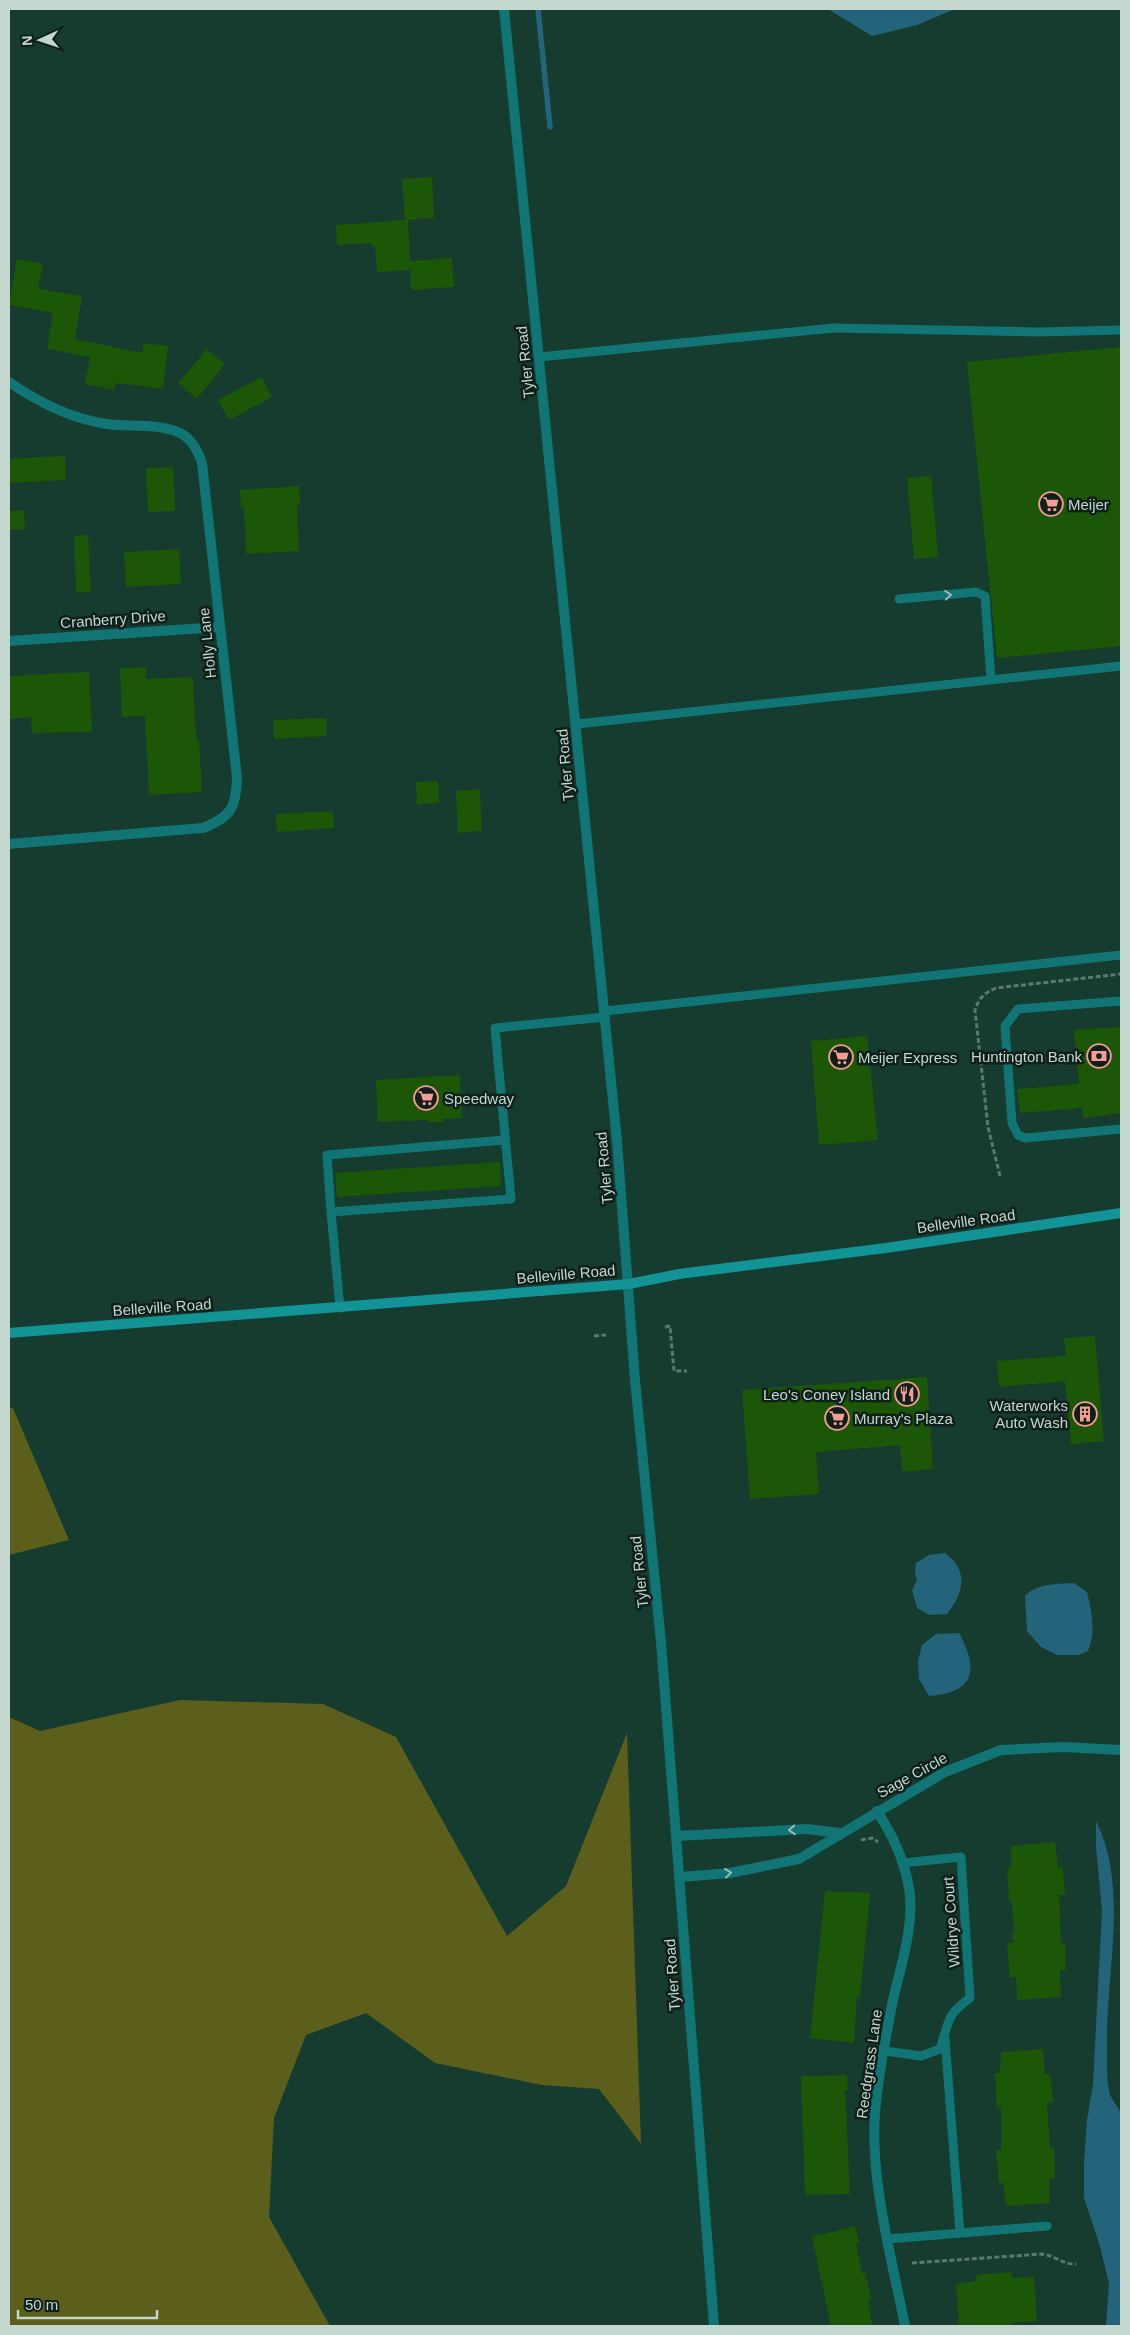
<svg xmlns="http://www.w3.org/2000/svg" width="1130" height="2335" font-family="Arial,sans-serif">
	<rect width="100%" height="100%" fill="#163b2f"/>
	<path fill="#5c5e1c" d="M 9,1408 L 13,1408 L 69,1540 L 9,1555 Z
		M 180,1700 L 323,1704 L 396,1737 L 507,1936 L 566,1886 L 627,1733 L 641,2144 L 599,2089 L 542,2085 L 435,2063 L 366,2013 L 306,2035 L 274,2118 L 269,2217 L 330,2326 L 9,2326 L 9,1717 L 40,1731 Z"/>
	<path fill="#23647b" d="M 828,9 L 955,9 L 917,25 L 872,36 Z
		M 945,1553 C 969,1570 964,1593 947,1614 L 929,1615 L 917,1608 L 912,1590 L 917,1580 L 915,1573 L 916,1563 L 929,1555 Z
		M 1074,1583 L 1087,1592 C 1092,1612 1096,1632 1088,1651 L 1078,1655 L 1057,1655 L 1041,1647 L 1027,1631 L 1025,1596 C 1037,1583 1058,1584 1074,1583 Z
		M 959,1633 C 979,1669 975,1693 929,1696 L 919,1679 L 918,1661 L 922,1645 L 936,1634 Z
		M 1096,1821 C 1129,1886 1106,1973 1107,2043 C 1107,2056 1106,2086 1111,2097 C 1114,2102 1118,2107 1121,2113 L 1121,2326 L 1106,2326 L 1109,2283 L 1099,2243 L 1084,2198 L 1084,2163 L 1087,2120 L 1093,2084 L 1102,1910 L 1096,1847 Z"/>
	<g fill="none" stroke-linecap="round" stroke-linejoin="round">
		<path stroke="#23647b" stroke-width="5.5" d="M 538,9 L 550,127"/>
	</g>
	<path fill="#1c5707" d="M 432,177 L 434,218 L 408,220 L 410,261 L 452,258 L 454,287 L 411,290 L 410,270 L 377,272 L 375,246 L 372,246 L 371,243 L 337,245 L 336,225 L 405,220 L 402,179 Z
		M 17,259 L 43,264 L 38,289 L 82,296 L 75,339 L 142,353 L 144,343 L 168,346 L 163,389 L 116,383 L 114,390 L 85,384 L 90,357 L 47,349 L 53,313 L 9,305 Z
		M 1121,347 L 1121,646 L 997,658 L 967,362 Z
		M 207,349 L 225,364 L 197,399 L 178,383 Z
		M 261,377 L 272,397 L 229,420 L 218,400 Z
		M 65,456 L 66,480 L 9,483 L 9,459 Z
		M 173,467 L 175,511 L 148,512 L 146,468 Z
		M 931,476 L 938,557 L 914,559 L 907,478 Z
		M 299,486 L 300,504 L 297,505 L 299,551 L 246,554 L 244,508 L 241,508 L 240,490 Z
		M 24,510 L 25,529 L 9,530 L 9,511 Z
		M 88,535 L 91,592 L 76,593 L 74,536 Z
		M 179,549 L 181,584 L 126,587 L 124,552 Z
		M 146,667 L 146,679 L 193,677 L 196,739 L 199,739 L 202,792 L 149,795 L 145,716 L 122,717 L 120,668 Z
		M 89,672 L 92,732 L 32,733 L 31,717 L 9,719 L 9,676 Z
		M 326,718 L 327,736 L 274,739 L 273,720 Z
		M 438,781 L 439,803 L 417,804 L 416,782 Z
		M 480,789 L 482,831 L 458,833 L 456,791 Z
		M 333,811 L 334,828 L 277,832 L 276,814 Z
		M 1121,1027 L 1121,1113 L 1083,1118 L 1082,1108 L 1020,1113 L 1017,1089 L 1079,1084 L 1074,1030 Z
		M 867,1036 L 878,1140 L 819,1145 L 811,1041 Z
		M 460,1075 L 462,1118 L 443,1119 L 443,1122 L 428,1122 L 428,1120 L 378,1122 L 376,1080 Z
		M 500,1162 L 501,1186 L 337,1197 L 335,1173 Z
		M 1095,1336 L 1104,1441 L 1071,1444 L 1065,1381 L 999,1387 L 997,1361 L 1066,1356 L 1064,1338 Z
		M 927,1377 L 933,1469 L 902,1472 L 900,1445 L 816,1452 L 819,1494 L 750,1499 L 742,1390 Z
		M 1055,1842 L 1058,1867 L 1063,1868 L 1065,1895 L 1059,1895 L 1061,1943 L 1065,1943 L 1066,1970 L 1060,1970 L 1061,1997 L 1017,2000 L 1016,1977 L 1010,1977 L 1007,1943 L 1013,1943 L 1012,1933 L 1014,1933 L 1012,1901 L 1009,1902 L 1007,1868 L 1011,1868 L 1011,1846 Z
		M 825,1891 L 870,1893 L 860,1997 L 857,1996 L 854,2043 L 810,2038 Z
		M 1043,2049 L 1045,2074 L 1050,2074 L 1053,2102 L 1047,2103 L 1050,2149 L 1054,2149 L 1055,2178 L 1049,2178 L 1050,2203 L 1006,2206 L 1003,2183 L 999,2184 L 996,2150 L 1001,2150 L 1002,2138 L 1001,2107 L 997,2108 L 995,2073 L 1000,2073 L 1001,2052 Z
		M 847,2075 L 848,2090 L 845,2090 L 850,2194 L 805,2195 L 801,2076 Z
		M 855,2226 L 859,2242 L 856,2243 L 862,2273 L 865,2272 L 871,2299 L 868,2300 L 872,2326 L 831,2326 L 812,2237 Z
		M 1011,2272 L 1012,2278 L 1034,2277 L 1037,2321 L 1011,2323 L 1011,2326 L 959,2326 L 956,2284 L 977,2281 L 976,2275 Z"/>
	<g fill="none" stroke-linecap="round" stroke-linejoin="round">
		<path stroke="#5b796f" stroke-width="3" stroke-dasharray="5 2.5" stroke-linecap="butt" d="M 1000,1176 L 988,1127 L 975,1010 C 979,997 985,993 996,988 L 1121,974
			M 665,1327 L 670,1326 L 674,1371 L 687,1371
			M 594,1336 L 606,1335
			M 861,1840 L 872,1838 L 878,1842
			M 912,2263 L 1042,2254 C 1054,2255 1063,2265 1076,2264"/>
		<path stroke="#117475" stroke-width="9" d="M 539,357 L 834,328 L 1039,332 L 1121,330
			M 899,599 L 976,592 L 985,596 L 991,680
			M 577,724 L 1121,666
			M 1121,1001 L 1018,1009 L 1005,1026 L 1012,1123 L 1018,1135 L 1025,1138 L 1121,1129
			M 605,1011 L 1121,955
			M 331,1212 L 327,1155 L 505,1140
			M 340,1308 L 331,1212 L 511,1199 L 495,1028 L 605,1017
			M 945,2039 L 960,2233
			M 885,2051 L 921,2056 L 940,2049 C 949,2022 946,2015 970,1998 L 961,1857 L 902,1863
			M 888,2239 L 1047,2226"/>
		<path stroke="#117475" stroke-width="10" d="M 9,382 C 38,402 71,419 107,424 C 130,427 159,423 180,433 C 192,439 198,451 202,463 L 237,778 C 236,808 231,817 203,828 L 9,844
			M 9,641 L 220,627
			M 877,1811 C 893,1836 904,1859 909,1888 C 915,1924 901,1965 893,2000 C 886,2035 878,2077 875,2113 C 870,2180 892,2260 905,2326
			M 677,1836 L 807,1829 L 840,1833
			M 680,1877 L 730,1873 L 799,1859 L 945,1772 L 1001,1750 L 1063,1747 L 1121,1750"/>
		<path stroke="#117475" stroke-width="10" d="M 504,9 L 617,1141 L 635,1380 L 661,1642 L 714,2326"/>
		<path stroke="#129395" stroke-width="10" d="M 9,1333 L 629,1284 L 679,1274 L 886,1248 L 1121,1213"/>
	</g>
	<defs><path id="oneway-chevron" d="M-2-3.5L2.5 0L-2 3.5" fill="none" stroke-width="1.6" stroke-linecap="round" stroke-linejoin="round" transform="scale(1.25)"/></defs>
	<g stroke="#96beb8">
		<use href="#oneway-chevron" transform="translate(948 595) rotate(-5)"/>
		<use href="#oneway-chevron" transform="translate(792 1830) rotate(176)"/>
		<use href="#oneway-chevron" transform="translate(728 1873) rotate(-7)"/>
	</g>
	<defs>
		<g id="supermarket-ring" transform="scale(1.25)"><circle r="9.5" fill="#0f1f19" stroke="#f59c94" stroke-width="1.5"/><path d="M-6-5.5h2.5l.6 2H6L4.5 2H-2.5L-4.4-4H-6ZM-1.5 3.2a1.3 1.3 0 1 0 .1 0ZM3 3.2a1.3 1.3 0 1 0 .1 0Z" fill="#f59c94"/></g>
		<g id="bank-ring" transform="scale(1.25)"><circle r="9.5" fill="#0f1f19" stroke="#f59c94" stroke-width="1.5"/><path d="M-6-4H6V4H-6ZM0-2.3a2.3 2.3 0 1 0 0 4.6a2.3 2.3 0 1 0 0-4.6Z" fill="#f59c94"/></g>
		<g id="restaurant-ring" transform="scale(1.25)"><circle r="9.5" fill="#0f1f19" stroke="#f59c94" stroke-width="1.5"/><path d="M-5-6h1v4h1v-4h1v4h1v-4h1v5L-1.5 .5V6h-2V.5L-5-1ZM5-6V6H3V1.5H1.5Q1.5-4 5-6Z" fill="#f59c94"/></g>
		<g id="building-ring" transform="scale(1.25)"><circle r="9.5" fill="#0f1f19" stroke="#f59c94" stroke-width="1.5"/><path d="M-4-6H4V6H1V3H-1V6H-4ZM-2.5-4.3h1.7v1.8h-1.7ZM.8-4.3h1.7v1.8H.8ZM-2.5-1h1.7V.8h-1.7ZM.8-1h1.7V.8H.8Z" fill="#f59c94"/></g>
	</defs>
	<g fill-rule="evenodd">
		<use href="#supermarket-ring" x="1051" y="504"/>
		<use href="#bank-ring" x="1099" y="1056"/>
		<use href="#supermarket-ring" x="841" y="1057"/>
		<use href="#supermarket-ring" x="426" y="1098"/>
		<use href="#restaurant-ring" x="907" y="1394"/>
		<use href="#building-ring" x="1085" y="1414"/>
		<use href="#supermarket-ring" x="837" y="1418"/>
	</g>
	<g text-anchor="middle" dominant-baseline="central" stroke-width="5" stroke-linejoin="round" paint-order="stroke">
		<g font-size="15" fill="#c3d7cf" stroke="#0f1f19">
			<text transform="translate(525 362) rotate(-96)">Tyler Road</text>
			<text transform="translate(113 619) rotate(-4)">Cranberry Drive</text>
			<text transform="translate(207 643) rotate(-96)">Holly Lane</text>
			<text transform="translate(565 765) rotate(-95)">Tyler Road</text>
			<text transform="translate(604 1168) rotate(-95)">Tyler Road</text>
			<text transform="translate(966 1221) rotate(-8)">Belleville Road</text>
			<text transform="translate(566 1274) rotate(-5)">Belleville Road</text>
			<text transform="translate(162 1307) rotate(-4)">Belleville Road</text>
			<text transform="translate(639 1572) rotate(-96)">Tyler Road</text>
			<text transform="translate(912 1775) rotate(-29)">Sage Circle</text>
			<text transform="translate(951 1922) rotate(-94)">Wildrye Court</text>
			<text transform="translate(672 1975) rotate(-94)">Tyler Road</text>
			<text transform="translate(869 2064) rotate(-82)">Reedgrass Lane</text>
		</g>
		<g font-size="15" fill="#c3d7cf" stroke="#0f1f19" text-anchor="start">
			<text x="1068" y="504">Meijer</text>
			<text x="1082" y="1056" text-anchor="end">Huntington Bank</text>
			<text x="858" y="1057">Meijer Express</text>
			<text x="444" y="1098">Speedway</text>
			<text x="890" y="1394" text-anchor="end">Leo's Coney Island</text>
			<text x="1068" y="1405" text-anchor="end">Waterworks<tspan x="1068" dy="17">Auto Wash</tspan></text>
			<text x="854" y="1418">Murray's Plaza</text>
		</g>
	</g>
	<rect width="1130" height="2335" fill="none" stroke="#c3d7cf" stroke-width="20"/>
	<g transform="translate(40 40) rotate(267)" stroke="#0f1f19" stroke-width="4" paint-order="stroke">
	<path d="M0-4L9 19L0 12L-9 19Z" fill="#c3d7cf"/>
	<text y="-8" font-size="14" font-weight="bold" text-anchor="middle" fill="#c3d7cf">N</text>
	</g>
	<path d="M18 2310v8h139v-8" fill="none" stroke="#c3d7cf" stroke-width="2.5"/>
	<text x="25" y="2310" font-size="15" fill="#c3d7cf" stroke="#0f1f19" stroke-width="4" paint-order="stroke">50 m</text>
</svg>
